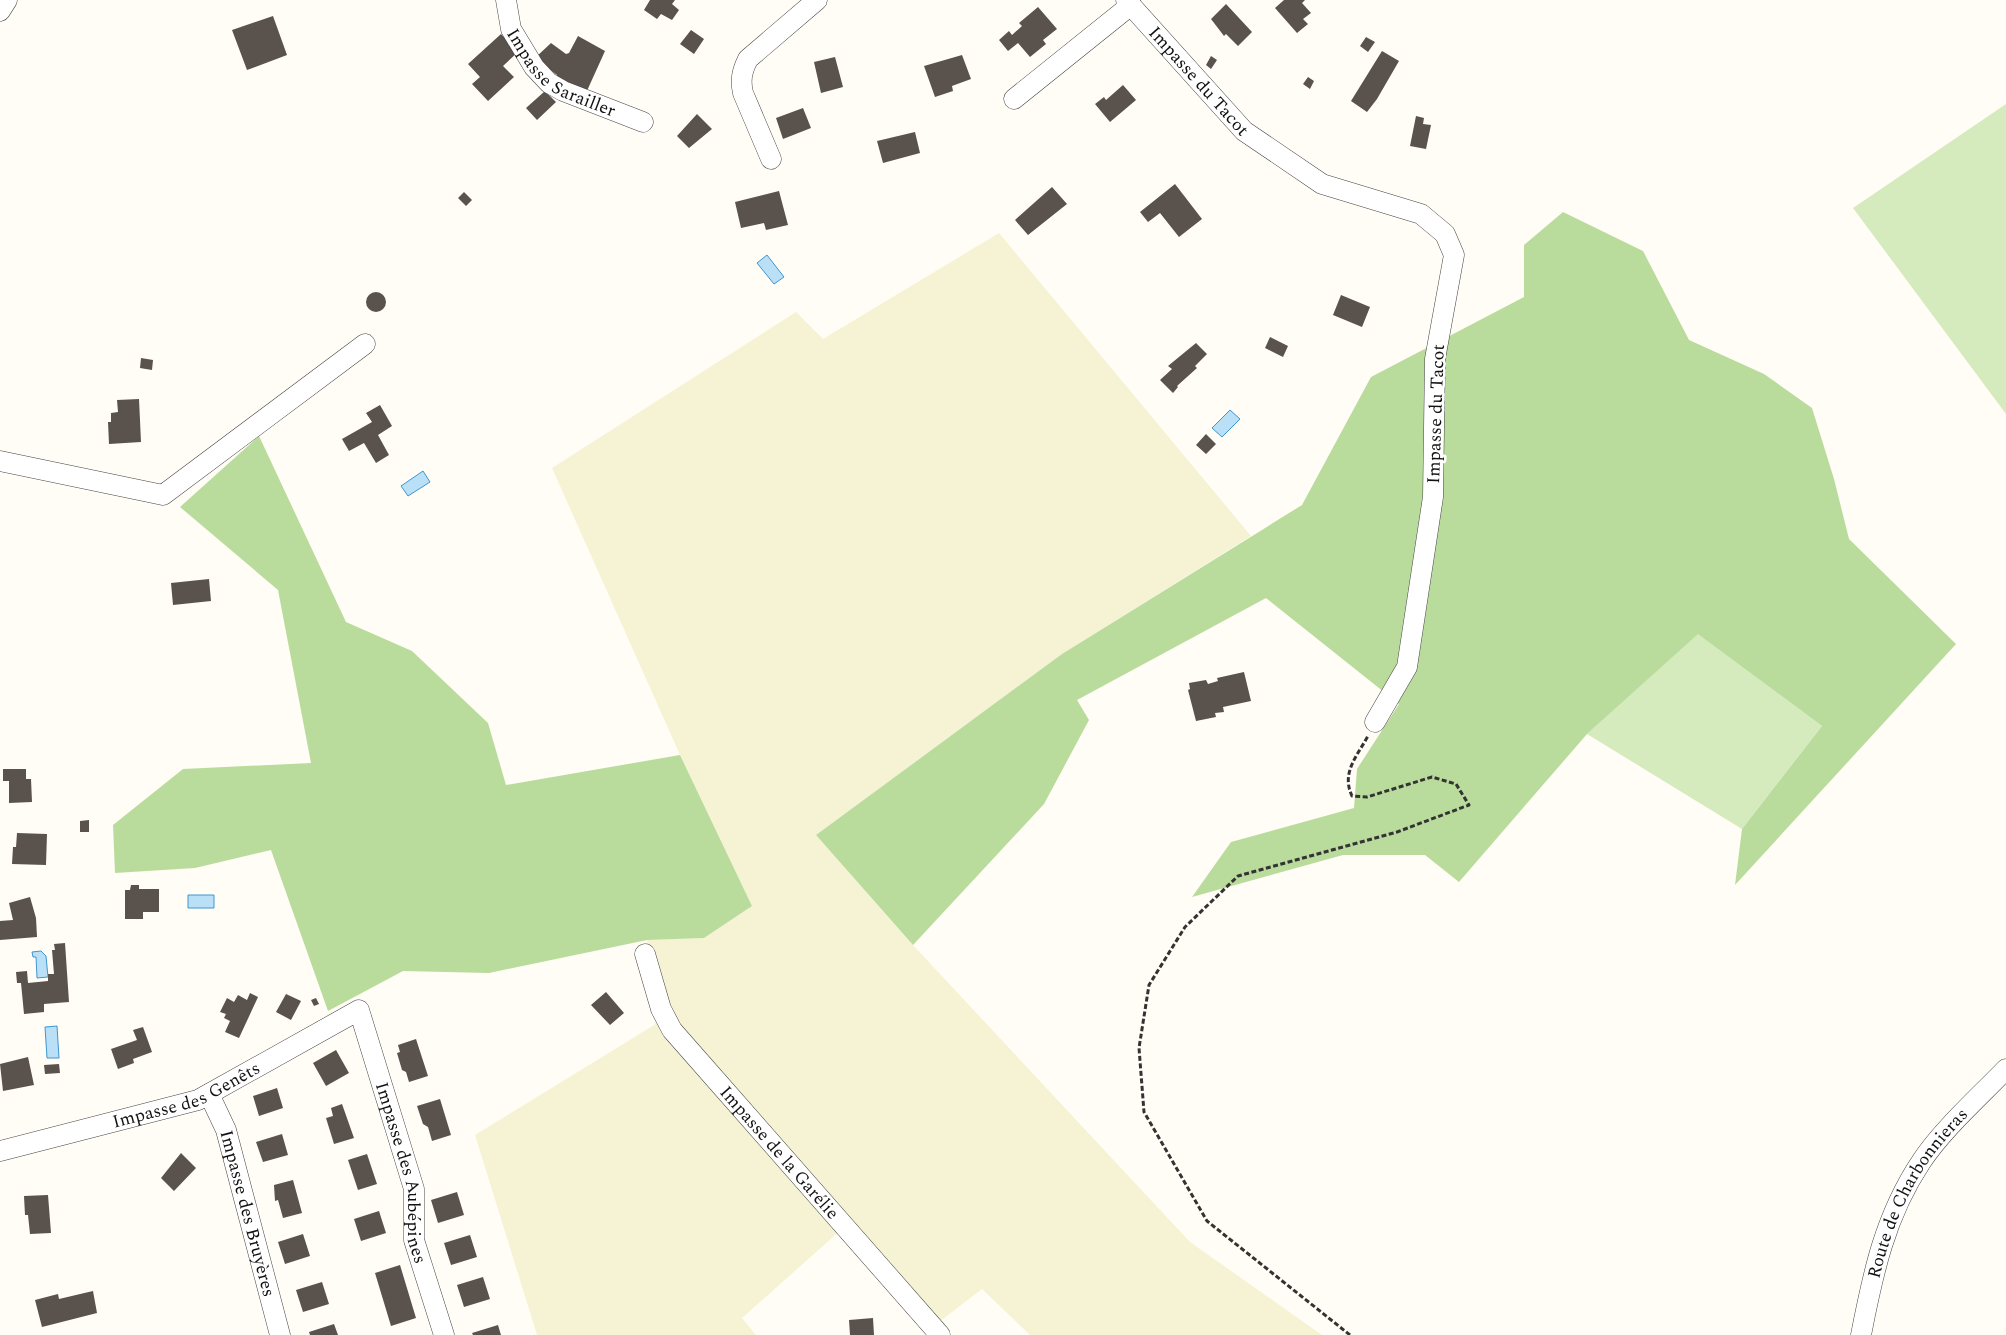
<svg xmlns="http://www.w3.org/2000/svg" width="2006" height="1335" font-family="Spectral,serif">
	<rect width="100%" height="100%" fill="#fffdf5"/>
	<path fill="#f6f3d4" d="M 999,233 L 1251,536 L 1062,654 L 816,835 L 913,945 L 1190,1242 L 1322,1335 L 1030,1335 L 982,1289 L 939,1322 L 851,1221 L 742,1318 L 756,1335 L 537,1335 L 475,1135 L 659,1022 L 647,940 L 704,938 L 752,906 L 680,755 L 552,468 L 796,312 L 823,339 Z"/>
	<path fill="#d5ebbd" d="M 2006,104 L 2006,414 L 1853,208 Z
		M 1698,633 L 1822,726 L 1742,829 L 1587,734 Z"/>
	<path fill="#b9dc9c" d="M 1563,212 L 1643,251 L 1689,340 L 1764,374 L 1812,408 L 1834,479 L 1849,539 L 1956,644 L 1735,885 L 1742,829 L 1822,726 L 1698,634 L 1587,734 L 1459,882 L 1425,855 L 1343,855 L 1192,897 L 1231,842 L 1354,808 L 1357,769 L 1399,704 L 1266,598 L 1077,700 L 1089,720 L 1044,804 L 913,945 L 816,835 L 1062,654 L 1302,505 L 1371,377 L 1524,297 L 1524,245 Z
		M 259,436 L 346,622 L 412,651 L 488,723 L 506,785 L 680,755 L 752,906 L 704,938 L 647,940 L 489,973 L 403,971 L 328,1011 L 271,850 L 195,868 L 115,873 L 113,825 L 183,769 L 311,763 L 278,590 L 180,507 Z"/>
	<path fill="#b9e0f7" stroke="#3f96cf" d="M 767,255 L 784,277 L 774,284 L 757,263 Z
		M 1230,410 L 1240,419 L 1222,437 L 1212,428 Z
		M 423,471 L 430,482 L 408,496 L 401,486 Z
		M 188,895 L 214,895 L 214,908 L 188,908 Z
		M 41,951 L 46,956 L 48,977 L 37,978 L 36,957 L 33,957 L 32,952 Z
		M 57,1026 L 59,1058 L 47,1058 L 45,1027 Z"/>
	<path fill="#5a524d" d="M 650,0 L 675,0 L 672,4 L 679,10 L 672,20 L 661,14 L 657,19 L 644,10 Z
		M 1284,0 L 1305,0 L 1302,3 L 1311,13 L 1303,19 L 1308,24 L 1297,33 L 1275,8 Z
		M 1226,4 L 1252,32 L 1238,46 L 1226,34 L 1224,36 L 1211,19 Z
		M 1038,7 L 1057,29 L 1043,40 L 1046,44 L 1030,57 L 1018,43 L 1008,51 L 999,40 L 1009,31 L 1012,35 L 1022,26 L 1019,23 Z
		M 273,16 L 287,55 L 247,70 L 232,30 Z
		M 691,30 L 704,39 L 694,54 L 680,44 Z
		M 501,34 L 518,52 L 503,66 L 514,77 L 488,101 L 472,84 L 480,77 L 468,64 Z
		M 578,36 L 605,51 L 586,93 L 556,78 L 557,75 L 535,58 L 551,43 L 566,54 L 569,53 Z
		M 1366,37 L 1375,42 L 1368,52 L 1360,46 Z
		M 1382,51 L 1399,61 L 1377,99 L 1367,112 L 1351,101 Z
		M 962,55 L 971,79 L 952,86 L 953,91 L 935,97 L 924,66 Z
		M 1211,56 L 1217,60 L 1211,69 L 1206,65 Z
		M 835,57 L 843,87 L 821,93 L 814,62 Z
		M 1308,77 L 1314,81 L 1310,89 L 1303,84 Z
		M 1123,85 L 1136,100 L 1110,122 L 1095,104 L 1104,97 L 1106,100 Z
		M 545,91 L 556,102 L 537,120 L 526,108 Z
		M 803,108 L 811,128 L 783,139 L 776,118 Z
		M 697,114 L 712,129 L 689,148 L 677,136 Z
		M 1416,116 L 1424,118 L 1423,124 L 1431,125 L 1426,149 L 1410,146 Z
		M 915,132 L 920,153 L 883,163 L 877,141 Z
		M 1175,184 L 1202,219 L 1179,237 L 1160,213 L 1148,222 L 1140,212 Z
		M 1052,187 L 1067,204 L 1028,235 L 1015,220 Z
		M 779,191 L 788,225 L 766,230 L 764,223 L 741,228 L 735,202 Z
		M 464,192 L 472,200 L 466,206 L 458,198 Z
		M366 302a10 10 0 1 1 20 0a10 10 0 1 1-20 0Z
		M 1341,295 L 1370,307 L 1362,327 L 1333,315 Z
		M 1270,337 L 1288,346 L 1283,357 L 1265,348 Z
		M 1196,343 L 1207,354 L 1195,366 L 1197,368 L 1177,386 L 1178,387 L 1173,393 L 1160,380 L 1172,369 L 1168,366 Z
		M 141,358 L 153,360 L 152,370 L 140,368 Z
		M 139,399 L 141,442 L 109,444 L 108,422 L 111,422 L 111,413 L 118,412 L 117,400 Z
		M 380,405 L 392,426 L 378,435 L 389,455 L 376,463 L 364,443 L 349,451 L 342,439 L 372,422 L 366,413 Z
		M 1206,434 L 1216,444 L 1206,454 L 1196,445 Z
		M 209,579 L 211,601 L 173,605 L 171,583 Z
		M 1244,672 L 1251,701 L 1223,707 L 1224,712 L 1215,713 L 1216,717 L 1196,721 L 1188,690 L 1190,689 L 1189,683 L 1206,680 L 1208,684 L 1218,681 L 1217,678 Z
		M 3,769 L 26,769 L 26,779 L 31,779 L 32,802 L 9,803 L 9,781 L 3,781 Z
		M 89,820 L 89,832 L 80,832 L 80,821 Z
		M 17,833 L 47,834 L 46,865 L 12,864 L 13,847 L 16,847 Z
		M 131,885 L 139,885 L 139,889 L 159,889 L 159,912 L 143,912 L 143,919 L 125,919 L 125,890 L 130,890 Z
		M 30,897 L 36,918 L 37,937 L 0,940 L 0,921 L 13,920 L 9,903 Z
		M 65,943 L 69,1002 L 44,1004 L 44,1012 L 24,1014 L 21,983 L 17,983 L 16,972 L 27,971 L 28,983 L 48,981 L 48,974 L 54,974 L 52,950 L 55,950 L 54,944 Z
		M 606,992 L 624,1013 L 610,1025 L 591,1005 Z
		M 250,993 L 258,997 L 239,1038 L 225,1032 L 230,1021 L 224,1018 L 226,1014 L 220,1012 L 227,998 L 234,1002 L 238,995 L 247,1000 Z
		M 286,994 L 301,1001 L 291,1020 L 276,1012 Z
		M 316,998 L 319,1004 L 314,1006 L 311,1000 Z
		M 143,1027 L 152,1052 L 133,1059 L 134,1063 L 118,1069 L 111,1049 L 137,1040 L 133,1030 Z
		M 416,1039 L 428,1076 L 409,1082 L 406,1072 L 402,1070 L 397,1053 L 400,1052 L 398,1045 Z
		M 336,1050 L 349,1073 L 326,1086 L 313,1063 Z
		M 28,1057 L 34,1085 L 3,1091 L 0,1064 Z
		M 59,1064 L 60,1073 L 45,1074 L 44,1065 Z
		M 277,1088 L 283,1108 L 259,1116 L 253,1096 Z
		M 440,1099 L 451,1135 L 432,1141 L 428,1127 L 423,1124 L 417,1106 Z
		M 342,1104 L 354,1138 L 334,1144 L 326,1118 L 333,1116 L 331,1108 Z
		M 282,1134 L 288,1155 L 263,1162 L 256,1142 Z
		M 181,1153 L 196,1168 L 174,1191 L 161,1178 Z
		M 367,1154 L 377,1184 L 358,1190 L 348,1160 Z
		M 293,1180 L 302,1213 L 283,1218 L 278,1200 L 275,1201 L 274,1185 Z
		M 457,1192 L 464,1215 L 438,1223 L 431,1200 Z
		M 48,1195 L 51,1233 L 30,1234 L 28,1215 L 25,1215 L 24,1196 Z
		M 379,1211 L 386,1233 L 361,1241 L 354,1219 Z
		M 303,1234 L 310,1256 L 285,1264 L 278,1242 Z
		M 470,1235 L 477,1257 L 451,1265 L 444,1243 Z
		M 400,1265 L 416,1318 L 391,1326 L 375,1273 Z
		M 483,1277 L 490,1299 L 464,1307 L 457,1285 Z
		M 322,1282 L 329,1304 L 303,1312 L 296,1290 Z
		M 93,1291 L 97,1313 L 42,1327 L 35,1300 L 58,1294 L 59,1299 Z
		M 873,1318 L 874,1335 L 850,1335 L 849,1320 Z
		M 334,1324 L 338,1335 L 310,1335 L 309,1332 Z
		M 498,1325 L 501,1335 L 473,1335 L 472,1333 Z"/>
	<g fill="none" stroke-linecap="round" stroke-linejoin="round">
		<g stroke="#444" stroke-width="21">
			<g id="minor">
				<path id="s1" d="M 506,0 L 511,29 L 534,67 L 549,83 L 563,91 L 643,122"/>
				<path id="s2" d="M 1126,0 L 1244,131 L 1322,184 L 1421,214 L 1445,234 L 1454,255 L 1435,359 L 1433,497 L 1407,667 L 1375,722"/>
				<path d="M 0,11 L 7,0"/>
				<path d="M 1014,99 L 1131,5"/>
				<path d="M 771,159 L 743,93 C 740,80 742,71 748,59 L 817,0"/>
				<path d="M 0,461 L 163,495 L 365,344"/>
				<path id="s3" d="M 645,954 L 661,1009 L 672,1030 L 940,1335"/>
				<path id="s4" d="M 209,1094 L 226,1130 L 280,1335"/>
				<path id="s5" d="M 0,1151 L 198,1100 L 359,1010 L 414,1189 L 414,1240 L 444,1335"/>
				<path id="s6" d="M 1861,1335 C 1873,1273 1885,1216 1921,1162 C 1942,1130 1979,1097 2006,1069"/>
			</g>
		</g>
		<path stroke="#333" stroke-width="3" stroke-dasharray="5 2.5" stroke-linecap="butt" d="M 1350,1335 L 1207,1221 L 1144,1112 L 1139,1048 L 1149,985 L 1185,927 L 1238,876 L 1397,832 L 1469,805 L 1456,784 L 1432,777 L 1367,797 L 1352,796 C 1341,773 1357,756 1368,736"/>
		<use href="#minor" stroke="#fff" stroke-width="20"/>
	</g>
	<g text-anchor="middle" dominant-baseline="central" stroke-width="5" stroke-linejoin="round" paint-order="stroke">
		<g font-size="18" fill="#111" stroke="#fff">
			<text stroke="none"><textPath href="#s1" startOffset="99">Impasse Sarailler</textPath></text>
			<text stroke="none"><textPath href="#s2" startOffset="109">Impasse du Tacot</textPath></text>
			<text transform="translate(1436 414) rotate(-88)">Impasse du Tacot</text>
			<text stroke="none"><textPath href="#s5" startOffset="195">Impasse des Genêts</textPath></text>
			<text stroke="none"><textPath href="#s3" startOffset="244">Impasse de la Garélie</textPath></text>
			<text stroke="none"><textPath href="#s5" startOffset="558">Impasse des Aubépines</textPath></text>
			<text stroke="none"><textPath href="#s6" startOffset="155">Route de Charbonnieras</textPath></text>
			<text stroke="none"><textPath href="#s4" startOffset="126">Impasse des Bruyères</textPath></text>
		</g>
	</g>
</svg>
